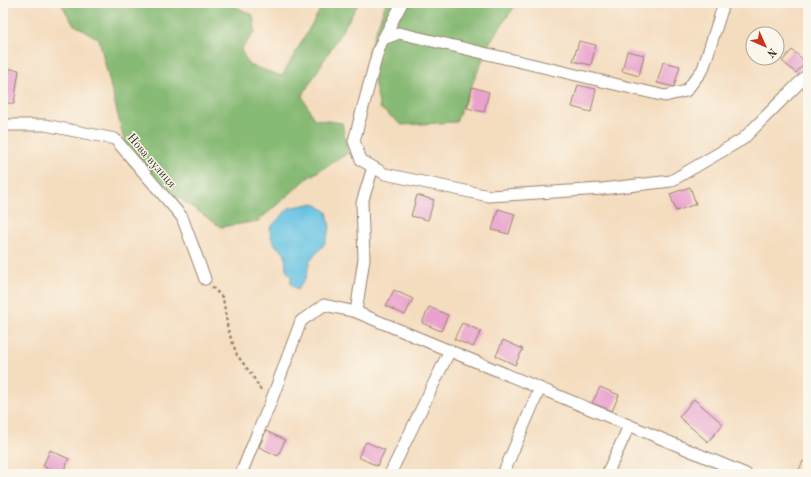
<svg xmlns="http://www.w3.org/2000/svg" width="811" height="477" font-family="'Old Standard TT',serif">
	<rect width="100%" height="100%" fill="#fbf7ec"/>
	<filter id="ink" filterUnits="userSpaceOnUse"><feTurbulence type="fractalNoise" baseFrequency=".025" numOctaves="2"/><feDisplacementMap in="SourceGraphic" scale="8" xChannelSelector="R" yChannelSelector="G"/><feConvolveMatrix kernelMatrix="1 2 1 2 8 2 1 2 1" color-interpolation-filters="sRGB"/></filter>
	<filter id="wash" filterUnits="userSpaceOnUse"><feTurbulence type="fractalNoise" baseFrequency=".012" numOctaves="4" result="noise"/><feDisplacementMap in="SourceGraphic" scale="16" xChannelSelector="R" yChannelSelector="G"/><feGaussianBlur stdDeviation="0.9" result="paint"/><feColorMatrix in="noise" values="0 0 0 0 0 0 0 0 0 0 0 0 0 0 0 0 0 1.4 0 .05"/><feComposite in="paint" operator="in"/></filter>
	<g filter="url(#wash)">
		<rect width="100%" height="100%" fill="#f4dcbe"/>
		<path fill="#87ba74" stroke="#617249" d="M 61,3 L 227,3 L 253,15 L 255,31 L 241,50 L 249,65 L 282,76 L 324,3 L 359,3 L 302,96 L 314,119 L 342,123 L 348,153 L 309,177 L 258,221 L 221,227 L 130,164 L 99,39 L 73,24 Z
			M 386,3 L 517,3 L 491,40 L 456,122 L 402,125 L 380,108 L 368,52 Z"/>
		<path fill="#65c2e3" stroke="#507680" d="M 314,203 L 327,212 L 330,228 L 325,243 L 310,261 L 306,277 L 297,290 L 291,284 L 291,276 L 286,270 L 285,253 C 275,247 270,239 270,228 L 289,208 Z"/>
		<g id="blocks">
			<path fill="#e9a1cd" d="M 579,41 L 596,45 L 591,65 L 573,61 Z
				M 792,50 L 806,62 L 796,73 L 782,61 Z
				M 627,51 L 644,55 L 639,76 L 622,71 Z
				M 663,62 L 680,66 L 674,87 L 657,83 Z
				M 3,68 L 19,70 L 14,104 L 3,102 Z
				M 578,85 L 596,89 L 591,112 L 572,107 Z
				M 472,87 L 489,92 L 484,112 L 467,108 Z
				M 690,187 L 696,204 L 676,211 L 670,194 Z
				M 417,195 L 434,200 L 428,220 L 411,216 Z
				M 498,209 L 515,214 L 509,234 L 492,230 Z
				M 394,290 L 413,299 L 405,315 L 386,306 Z
				M 429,307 L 448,315 L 441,331 L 422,323 Z
				M 462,323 L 481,331 L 473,347 L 454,339 Z
				M 503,340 L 523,349 L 515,365 L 496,356 Z
				M 600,387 L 619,395 L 612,411 L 592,403 Z
				M 694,399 L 723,424 L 708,442 L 679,417 Z
				M 266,431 L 285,440 L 278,456 L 259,447 Z
				M 366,442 L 385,450 L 377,466 L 358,457 Z
				M 50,450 L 69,459 L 62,474 L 43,466 Z
				M 803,461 L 808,463 L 808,474 L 797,474 Z"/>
		</g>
	</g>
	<g filter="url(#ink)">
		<use href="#blocks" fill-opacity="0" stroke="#98836e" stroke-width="1"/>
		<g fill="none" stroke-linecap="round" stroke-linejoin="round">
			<g stroke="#98836e" stroke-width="13">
				<path id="street" d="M 724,3 L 703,69 L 686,91 L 665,96 L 399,33 L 383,39 L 378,51 L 354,141 L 361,160 L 385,174 L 489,196 L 602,189 L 671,181 L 743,139 L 808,74
					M 383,39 L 402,3
					M 3,125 L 45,125 L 115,139 L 182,217 L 205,279
					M 356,312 L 364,259 L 362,203 L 373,167
					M 241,474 L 257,434 L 270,404 L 301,321 L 324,305 L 356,312 C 486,365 616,420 746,474
					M 390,474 L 450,350
					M 503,474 L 540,388
					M 607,474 L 629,426"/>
			</g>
			<path stroke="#98836e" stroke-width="2.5" stroke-dasharray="3 3" stroke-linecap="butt" d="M 212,287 L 223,298 L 228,330 L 237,355 L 252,375 L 262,392"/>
			<use href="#street" stroke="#fff" stroke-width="11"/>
		</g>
	</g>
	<g text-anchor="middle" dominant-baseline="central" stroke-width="3" stroke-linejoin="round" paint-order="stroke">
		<g font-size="12" fill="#3b2a1e" stroke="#fbf7ec">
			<text transform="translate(151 161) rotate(49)">Нова вулиця</text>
		</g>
	</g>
	<rect width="811" height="477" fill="none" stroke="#fbf7ec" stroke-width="16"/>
	<g transform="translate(765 46) rotate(135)"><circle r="19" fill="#fbf7ec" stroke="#aea59a"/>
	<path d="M0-3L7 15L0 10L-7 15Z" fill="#c8321e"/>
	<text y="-6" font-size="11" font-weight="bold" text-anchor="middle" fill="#3b2a1e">N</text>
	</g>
</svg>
